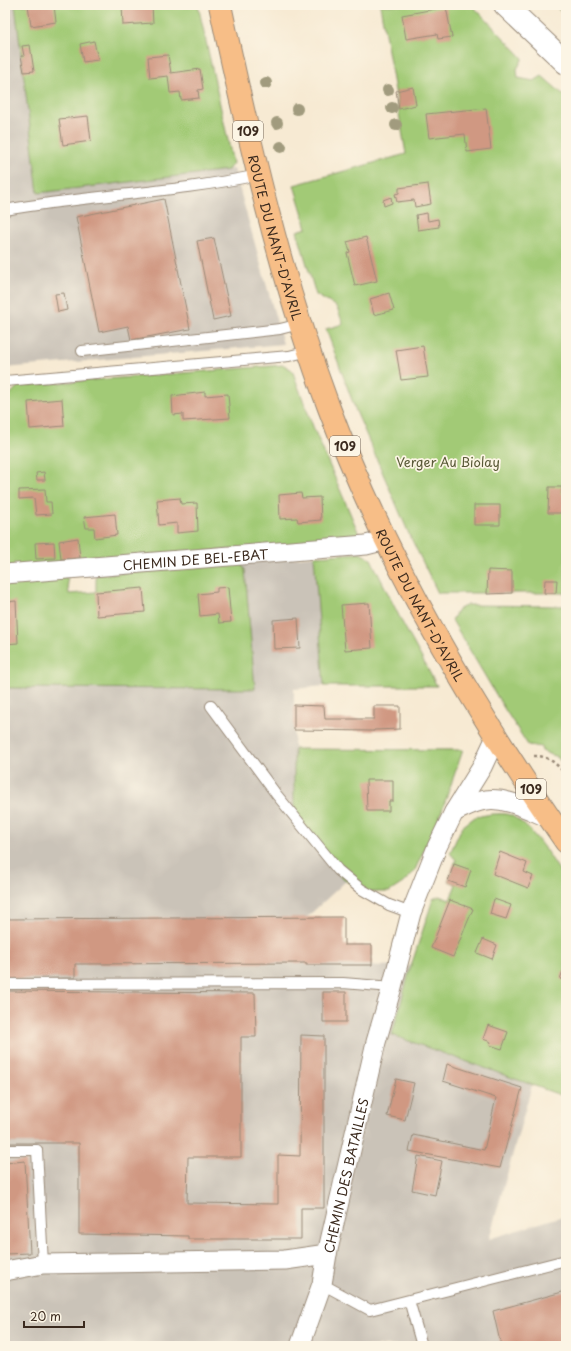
<svg xmlns="http://www.w3.org/2000/svg" width="571" height="1351" font-family="'Playpen Sans',sans-serif">
	<rect width="100%" height="100%" fill="#fcf5e5"/>
	<filter id="ink" filterUnits="userSpaceOnUse"><feTurbulence type="fractalNoise" baseFrequency=".025" numOctaves="2"/><feDisplacementMap in="SourceGraphic" scale="8" xChannelSelector="R" yChannelSelector="G"/><feConvolveMatrix kernelMatrix="1 2 1 2 8 2 1 2 1" color-interpolation-filters="sRGB"/></filter>
	<filter id="wash" filterUnits="userSpaceOnUse"><feTurbulence type="fractalNoise" baseFrequency=".012" numOctaves="4" result="noise"/><feDisplacementMap in="SourceGraphic" scale="16" xChannelSelector="R" yChannelSelector="G"/><feGaussianBlur stdDeviation="0.9" result="paint"/><feColorMatrix in="noise" values="0 0 0 0 0 0 0 0 0 0 0 0 0 0 0 0 0 1.4 0 .05"/><feComposite in="paint" operator="in"/></filter>
	<g filter="url(#wash)">
		<rect width="100%" height="100%" fill="#f7ead3"/>
		<path fill="#cac3b8" d="M 5,5 L 15,5 L 38,193 L 234,169 L 283,344 L 5,368 Z
			M 314,556 L 324,686 L 294,689 L 294,825 L 346,881 L 306,918 L 306,965 L 411,966 L 393,1035 L 532,1085 L 489,1239 L 566,1215 L 566,1346 L 5,1346 L 5,688 L 255,689 L 245,570 L 241,563 Z"/>
		<path fill="#a2ca76" stroke="#6e7a4a" d="M 15,5 L 198,5 L 233,163 L 228,170 L 38,193 Z
			M 380,5 L 472,5 L 523,58 L 517,69 L 518,78 L 534,81 L 542,76 L 566,97 L 566,593 L 438,593 L 409,534 L 356,411 L 326,329 L 343,324 L 337,307 L 316,295 L 297,231 L 307,228 L 294,185 L 406,154 Z
			M 554,5 L 566,5 L 566,16 Z
			M 284,365 L 292,370 L 314,429 L 359,534 L 354,540 L 5,567 L 5,400 L 18,386 Z
			M 360,553 L 371,559 L 402,622 L 437,686 L 324,686 L 314,556 Z
			M 241,563 L 245,570 L 255,689 L 5,688 L 5,582 L 67,577 L 69,594 L 96,592 L 96,575 Z
			M 467,605 L 566,606 L 566,768 L 557,757 L 542,751 L 541,747 L 528,745 L 504,708 L 452,620 L 458,610 Z
			M 294,749 L 463,750 L 441,813 L 414,872 L 403,883 L 389,892 L 367,892 L 346,881 L 294,826 Z
			M 492,814 C 497,814 505,813 510,815 C 532,825 553,861 566,881 L 566,1097 L 392,1035 L 411,966 L 433,899 L 439,896 L 450,900 L 456,884 L 448,881 L 456,860 L 450,853 L 462,827 L 475,817 Z"/>
		<g id="blocks">
			<path fill="#d09882" d="M 28,5 L 54,5 L 56,22 L 31,26 Z
				M 122,5 L 152,5 L 153,23 L 123,25 Z
				M 446,7 L 452,37 L 438,39 L 437,34 L 406,39 L 402,15 Z
				M 94,41 L 98,60 L 83,62 L 80,44 Z
				M 30,45 L 34,71 L 24,72 L 21,56 L 24,56 L 22,46 Z
				M 168,55 L 171,73 L 200,69 L 203,89 L 198,90 L 199,98 L 181,100 L 180,92 L 170,93 L 168,76 L 150,78 L 148,57 Z
				M 413,87 L 416,105 L 399,109 L 396,91 Z
				M 486,108 L 491,149 L 467,152 L 465,134 L 429,138 L 426,114 Z
				M 88,116 L 91,141 L 63,145 L 59,119 Z
				M 428,184 L 431,204 L 415,207 L 414,200 L 397,202 L 395,194 L 399,193 L 399,188 Z
				M 391,197 L 392,203 L 384,206 L 383,200 Z
				M 164,199 L 190,329 L 131,340 L 128,326 L 99,332 L 76,217 Z
				M 427,213 L 428,221 L 438,219 L 439,227 L 418,230 L 416,215 Z
				M 366,237 L 377,281 L 355,286 L 347,253 L 350,252 L 347,242 Z
				M 214,238 L 231,316 L 213,320 L 197,241 Z
				M 64,293 L 67,310 L 58,312 L 55,294 Z
				M 389,293 L 394,310 L 374,315 L 370,299 Z
				M 423,346 L 428,377 L 401,380 L 396,350 Z
				M 205,392 L 205,396 L 228,394 L 230,418 L 183,421 L 183,414 L 173,415 L 172,396 Z
				M 62,399 L 64,426 L 30,429 L 28,402 Z
				M 44,472 L 45,480 L 37,480 L 36,473 Z
				M 549,487 L 562,487 L 562,494 L 566,494 L 566,512 L 561,512 L 561,513 L 548,513 Z
				M 45,489 L 46,502 L 51,502 L 52,514 L 36,515 L 34,498 L 19,499 L 19,490 Z
				M 301,493 L 302,498 L 320,497 L 321,520 L 298,522 L 297,518 L 280,519 L 279,495 Z
				M 180,498 L 181,504 L 197,503 L 198,531 L 177,533 L 177,523 L 159,525 L 157,500 Z
				M 474,505 L 500,505 L 500,525 L 474,525 Z
				M 115,514 L 117,535 L 95,538 L 94,528 L 86,528 L 84,517 Z
				M 78,538 L 80,558 L 61,559 L 59,541 Z
				M 54,542 L 55,558 L 36,559 L 35,543 Z
				M 488,570 L 512,571 L 512,593 L 487,594 Z
				M 545,580 L 557,580 L 556,593 L 544,593 Z
				M 228,587 L 231,622 L 219,623 L 218,614 L 200,616 L 198,594 L 217,592 L 217,588 Z
				M 143,588 L 145,612 L 97,616 L 96,592 Z
				M 16,601 L 18,643 L 5,644 L 5,602 Z
				M 369,603 L 372,648 L 345,650 L 341,605 Z
				M 298,618 L 300,648 L 274,649 L 273,620 Z
				M 294,705 L 324,706 L 325,719 L 374,719 L 374,706 L 400,706 L 400,729 L 374,730 L 374,731 L 294,730 Z
				M 366,780 L 393,780 L 393,801 L 389,801 L 389,811 L 367,811 Z
				M 500,852 L 527,863 L 524,872 L 533,876 L 528,888 L 493,874 Z
				M 454,864 L 471,870 L 465,887 L 448,881 Z
				M 494,899 L 511,905 L 506,919 L 490,914 Z
				M 450,900 L 473,909 L 453,957 L 431,948 Z
				M 344,917 L 344,945 L 372,945 L 372,965 L 306,965 L 306,963 L 75,964 L 75,978 L 5,979 L 5,919 Z
				M 483,939 L 497,945 L 492,959 L 477,953 Z
				M 563,971 L 566,972 L 566,981 L 560,979 Z
				M 5,991 L 255,993 L 256,1037 L 241,1037 L 241,1157 L 188,1157 L 187,1203 L 278,1204 L 278,1155 L 300,1156 L 301,1035 L 324,1036 L 324,1208 L 301,1208 L 301,1239 L 188,1239 L 188,1236 L 79,1234 L 79,1143 L 5,1143 Z
				M 323,992 L 346,992 L 346,1022 L 323,1022 Z
				M 488,1025 L 508,1032 L 502,1049 L 490,1045 L 491,1042 L 483,1039 Z
				M 447,1064 L 522,1088 L 500,1168 L 409,1151 L 413,1135 L 484,1150 L 496,1098 L 443,1081 Z
				M 396,1079 L 414,1083 L 405,1120 L 387,1116 Z
				M 418,1156 L 442,1161 L 435,1195 L 412,1190 Z
				M 25,1161 L 30,1253 L 5,1254 L 5,1163 Z
				M 566,1291 L 566,1346 L 501,1346 L 493,1311 Z"/>
		</g>
	</g>
	<g filter="url(#ink)">
		<use href="#blocks" fill-opacity="0" stroke="#998a78" stroke-width="1"/>
		<g fill="none" stroke-linecap="round" stroke-linejoin="round">
			<g stroke="#998a78" stroke-width="12">
				<path id="service" d="M 5,210 C 89,195 175,193 258,175
					M 82,351 L 280,329 L 300,324
					M 5,381 L 289,356 L 309,351
					M 211,706 L 276,794 L 338,870 L 361,889 L 389,905 L 411,913
					M 5,984 L 343,983 L 392,987
					M 5,1150 L 37,1150 L 43,1264
					M 322,1284 L 370,1310 L 566,1260
					M 409,1300 L 422,1346"/>
			</g>
			<g stroke="#998a78" stroke-width="21">
				<g id="minor">
					<path id="s1" d="M 5,574 L 366,545 L 386,540"/>
					<path d="M 454,812 C 465,807 475,801 486,800 C 507,797 531,811 550,818"/>
					<path id="s2" d="M 5,1271 L 43,1264 L 285,1260 L 327,1254 L 376,1042 L 392,987 L 411,913 L 437,847 L 454,812 L 482,767 L 496,737"/>
					<path d="M 300,1346 L 322,1284 L 327,1254"/>
				</g>
			</g>
			<g stroke="#998a78" stroke-width="24">
				<path id="tertiary" d="M 505,5 L 566,63"/>
			</g>
			<g stroke="#998a78" stroke-width="24">
				<g id="primary">
					<path id="s3" d="M 220,5 C 249,141 280,277 329,408 C 387,563 472,706 566,842"/>
				</g>
			</g>
			<path stroke="#998a78" stroke-width="2.5" stroke-dasharray="3 3" stroke-linecap="butt" d="M 534,756 C 548,755 558,765 566,775"/>
			<use href="#service" stroke="#fff" stroke-width="10"/>
			<use href="#minor" stroke="#fff" stroke-width="19"/>
			<use href="#tertiary" stroke="#fff" stroke-width="22"/>
			<use href="#primary" stroke="#f7be87" stroke-width="22"/>
		</g>
		<g fill="#a19b7e">
			<circle cx="266" cy="83" r="6"/>
			<circle cx="388" cy="90" r="6"/>
			<circle cx="392" cy="108" r="6"/>
			<circle cx="297" cy="109" r="6"/>
			<circle cx="277" cy="123" r="6"/>
			<circle cx="396" cy="125" r="6"/>
			<circle cx="281" cy="147" r="6"/>
		</g>
	</g>
	<g text-anchor="middle" dominant-baseline="central" stroke-width="3.5" stroke-linejoin="round" paint-order="stroke">
		<g fill="#fcf5e5" stroke="#75675a" stroke-width="1">
			<rect x="233" y="121" width="30" height="20" rx="3"/>
			<rect x="330" y="436" width="30" height="20" rx="3"/>
			<rect x="516" y="779" width="30" height="20" rx="3"/>
		</g>
		<g font-size="12" font-weight="bold" fill="#3b2a1e">
			<text x="248" y="131">109</text>
			<text x="345" y="446">109</text>
			<text x="531" y="789">109</text>
		</g>
		<g font-size="13" fill="#3b2a1e" stroke="#fcf5e5">
			<text stroke="none"><textPath href="#s3" startOffset="239">ROUTE DU NANT-D'AVRIL</textPath></text>
			<text stroke="none"><textPath href="#s1" startOffset="191">CHEMIN DE BEL-EBAT</textPath></text>
			<text stroke="none"><textPath href="#s3" startOffset="635">ROUTE DU NANT-D'AVRIL</textPath></text>
			<text stroke="none"><textPath href="#s2" startOffset="404">CHEMIN DES BATAILLES</textPath></text>
		</g>
		<g font-size="13" fill="#5a5a38" stroke="#fcf5e5">
			<text x="448" y="461">Verger Au Biolay</text>
		</g>
	</g>
	<rect width="571" height="1351" fill="none" stroke="#fcf5e5" stroke-width="20"/>
	<path d="M24 1321v6h60v-6" fill="none" stroke="#3b2a1e" stroke-width="2"/>
	<text x="30" y="1321" font-size="12" fill="#3b2a1e" stroke="#fcf5e5" stroke-width="3" paint-order="stroke">20 m</text>
</svg>
